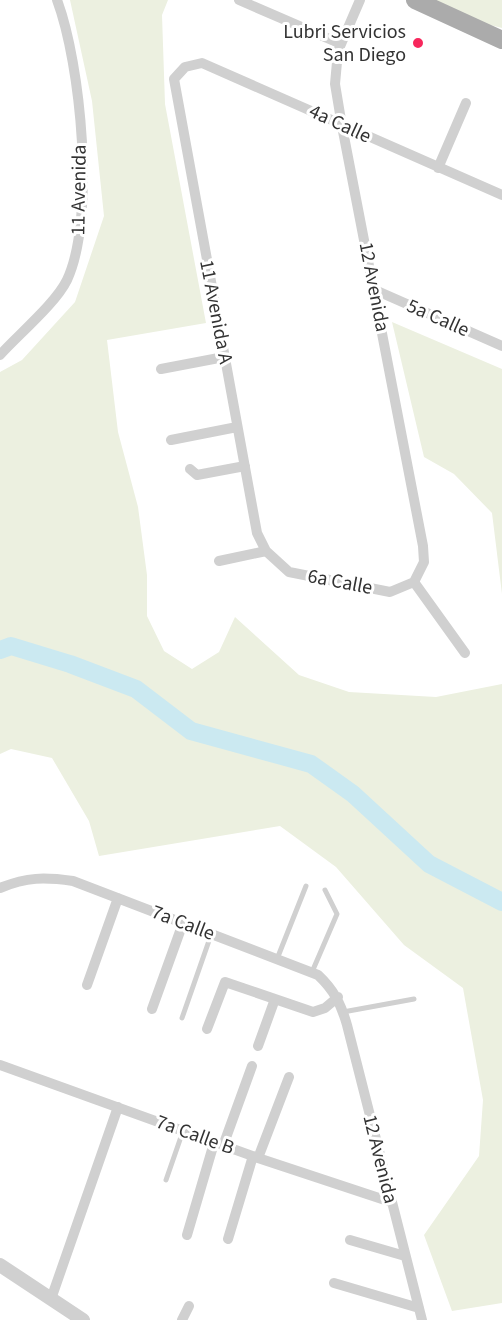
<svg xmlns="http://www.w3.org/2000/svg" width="502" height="1320" font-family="'Source Sans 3',sans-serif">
	<rect width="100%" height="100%" fill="#fff"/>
	<path fill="#ecf0e0" d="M 70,0 L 168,0 L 162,15 L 165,104 L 206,323 L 107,340 L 118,432 L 138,507 L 147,575 L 147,616 L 164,651 L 192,669 L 219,652 L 235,617 L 299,675 L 349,692 L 436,697 L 502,684 L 502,1303 L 452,1311 L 424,1235 L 479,1156 L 483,1100 L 463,988 L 404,945 L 336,867 L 280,826 L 99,856 L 89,821 L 52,758 L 11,749 L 0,754 L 0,372 L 22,360 L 75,302 L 104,216 L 92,101 Z
		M 425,0 L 502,0 L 502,28 L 463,18 Z
		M 392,322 L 502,369 L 502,594 L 492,513 L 454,474 L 424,457 Z"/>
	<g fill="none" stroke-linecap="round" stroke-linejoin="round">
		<path stroke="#cbe9f1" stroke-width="18" d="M 0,650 L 11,646 L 70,664 L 136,689 L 191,731 L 311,764 L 353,794 L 429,864 L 502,902"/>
		<path stroke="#d0d0d0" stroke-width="5" d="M 277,959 L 306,886
			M 312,972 L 337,914 L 325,890
			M 343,1012 L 414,999
			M 182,1018 L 211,935
			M 166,1180 L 183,1131"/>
		<path stroke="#d0d0d0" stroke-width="10" d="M 239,0 L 341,44
			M 360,0 L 338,51 L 335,84 L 342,126 L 423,546 L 424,562 L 414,582 L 390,592 L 289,572 L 266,551 L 257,533 L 174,79 L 185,67 L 202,63 L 502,195
			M 438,168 L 466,103
			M 375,290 L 502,346
			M 0,355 C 18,335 56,303 67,280 C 96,218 81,64 57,0
			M 161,369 L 224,357
			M 171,440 L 237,427
			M 190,469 L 197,475 L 245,466
			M 219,561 L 266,551
			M 414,582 L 465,653
			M 0,888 C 27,877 44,877 73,881 L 318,975 C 334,990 341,1004 347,1025 L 422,1320
			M 87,985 L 118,898
			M 152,1009 L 183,923
			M 207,1029 L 225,982 L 313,1012 L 325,1008 L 338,997
			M 258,1046 L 275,999
			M 0,1065 L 258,1158 L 391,1202
			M 223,1146 L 252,1066
			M 258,1158 L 289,1077
			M 187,1235 L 214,1143
			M 228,1239 L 253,1156
			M 350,1240 L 405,1256
			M 334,1283 L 419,1308
			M 51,1299 L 118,1107
			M 182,1320 L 189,1306"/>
		<path stroke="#d0d0d0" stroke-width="14" d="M 0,1265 L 83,1320"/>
		<path stroke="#ababab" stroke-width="18" d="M 415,0 L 502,40"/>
	</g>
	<circle fill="#f7275c" stroke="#fff" stroke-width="2" cx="418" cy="43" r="6"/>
	<g text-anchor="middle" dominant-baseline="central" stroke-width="6" stroke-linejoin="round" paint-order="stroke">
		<g font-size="20" fill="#333" stroke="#fff" text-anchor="end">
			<text x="406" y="32">Lubri Servicios<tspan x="406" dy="23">San Diego</tspan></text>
		</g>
		<g font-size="20" fill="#333" stroke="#fff">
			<text transform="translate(340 124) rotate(25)">4a Calle</text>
			<text transform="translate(79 190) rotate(-89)">11 Avenida</text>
			<text transform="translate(374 287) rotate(79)">12 Avenida</text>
			<text transform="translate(216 312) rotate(79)">11 Avenida A</text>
			<text transform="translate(438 318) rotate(24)">5a Calle</text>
			<text transform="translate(340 582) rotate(11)">6a Calle</text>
			<text transform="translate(183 923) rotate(21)">7a Calle</text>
			<text transform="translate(195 1135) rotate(20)">7a Calle B</text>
			<text transform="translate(380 1159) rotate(76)">12 Avenida</text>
		</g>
	</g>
</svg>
